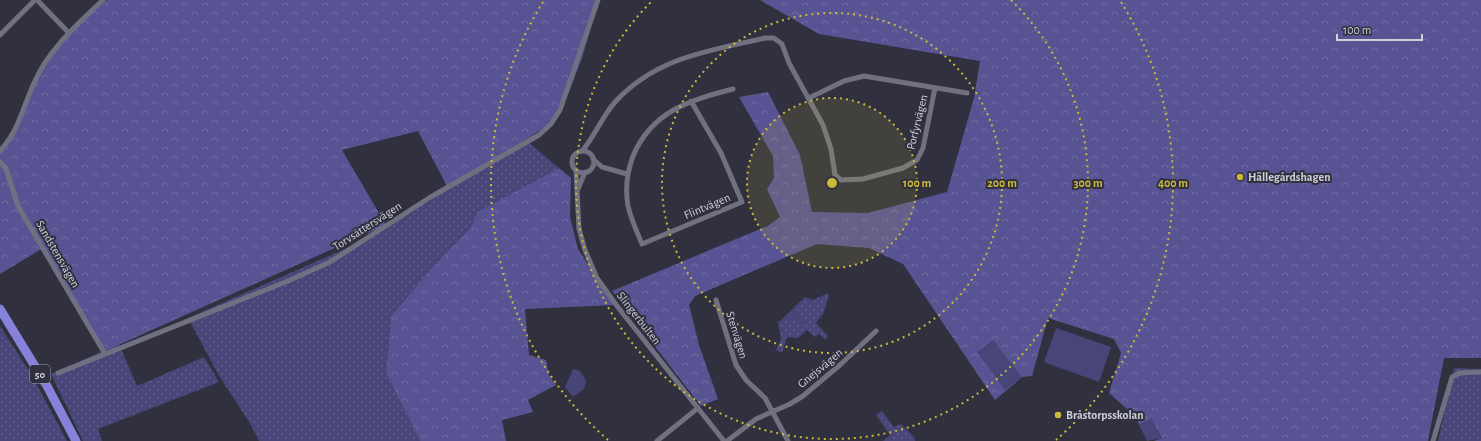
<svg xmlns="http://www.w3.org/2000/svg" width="1481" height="441" font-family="'Alegreya Sans',sans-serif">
	<defs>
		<pattern id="grass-dots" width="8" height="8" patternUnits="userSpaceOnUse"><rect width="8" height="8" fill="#484579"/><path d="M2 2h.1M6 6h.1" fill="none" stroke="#615f8b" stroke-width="1.8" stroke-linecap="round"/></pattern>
		<pattern id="forest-crowns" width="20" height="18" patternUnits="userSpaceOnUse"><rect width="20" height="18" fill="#585393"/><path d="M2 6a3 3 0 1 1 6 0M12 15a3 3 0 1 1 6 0" fill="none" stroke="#6f6ba2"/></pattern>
	</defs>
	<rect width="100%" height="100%" fill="#30303f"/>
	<path fill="url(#grass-dots)" d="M 527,141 L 559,168 L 477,212 L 471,227 L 429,271 L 391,316 L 386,373 L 420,441 L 259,441 L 251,425 L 218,374 L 188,318 L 365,240 Z
		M 828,293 L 829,296 L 823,314 L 816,323 L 828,336 L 825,339 L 819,334 L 815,337 L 807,330 L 798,338 L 787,337 L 782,353 L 776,350 L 781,339 L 778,323 L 805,297 L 813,300 Z
		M 0,326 L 31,374 L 67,441 L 0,441 Z
		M 119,344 L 137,386 L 204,357 L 219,382 L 98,429 L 102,441 L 83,441 L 51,374 Z
		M 1454,368 L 1481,369 L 1481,441 L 1438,441 Z
		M 882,411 L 894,427 L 901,424 L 915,438 L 915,441 L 883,441 L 890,435 L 876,415 Z"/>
	<path fill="url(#forest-crowns)" d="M 107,0 L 599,0 L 582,58 L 569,92 L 552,123 L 448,188 L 418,131 L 342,150 L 386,225 L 105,351 L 43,248 L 0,274 L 0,150 L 15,132 L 38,70 L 69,33 Z
		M 760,0 L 1481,0 L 1481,358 L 1444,358 L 1428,441 L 1154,441 L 1162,438 L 1151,419 L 1139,425 L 1136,417 L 1109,393 L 1121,353 L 1114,339 L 1048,318 L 1032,376 L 1022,377 L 995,400 L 903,264 L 869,248 L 817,244 L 695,296 L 689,305 L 699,345 L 718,399 L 701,406 L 612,291 L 748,234 L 768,226 L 780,217 L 767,189 L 774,178 L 773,156 L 739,97 L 768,92 L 800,155 L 812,212 L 868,213 L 947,192 L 974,98 L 980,61 L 819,34 Z
		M 559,168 L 571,178 L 570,217 L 578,249 L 615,305 L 525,309 L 529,355 L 546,360 L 549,375 L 556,385 L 528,400 L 533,412 L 502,420 L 506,441 L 420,441 L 386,373 L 391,316 L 429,271 L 471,227 L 477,212 Z"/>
	<path fill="#484579" d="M 793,310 L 798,315 L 804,315 L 805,323 L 801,323 L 787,318 Z
		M 1056,328 L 1111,347 L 1099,382 L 1044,362 Z
		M 993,340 L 1022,377 L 1005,390 L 977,352 Z
		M 573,369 L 580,371 L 586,381 L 584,389 L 573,397 L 565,387 Z
		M 1151,418 L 1162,438 L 1147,441 L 1139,425 Z"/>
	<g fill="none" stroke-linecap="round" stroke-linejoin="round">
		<path stroke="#707081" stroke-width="5" d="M 37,0 L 69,33
			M 0,35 L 35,0
			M 809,98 L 844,81 L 864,76 L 967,93
			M 691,101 L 721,153 L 742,202 L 642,244 C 637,232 631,219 628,206 C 625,189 627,172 633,156 C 652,111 690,100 733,89
			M 0,151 C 19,131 23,106 35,81 C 49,49 78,24 103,0
			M 582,151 C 595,136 602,116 616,101 C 657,57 709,51 765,38 L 774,38 L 782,44 L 789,63 L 823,125 L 831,149 L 835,175 L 841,180 L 863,179 L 903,168 L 917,160 L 923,148 L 935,88
			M572 162a11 11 0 1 1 22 0a11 11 0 1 1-22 0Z
			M 593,159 L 602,167 L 627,174
			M 0,162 L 6,169 L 18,206 L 105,354
			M 576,170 L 579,229 L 585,250 L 597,278 L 617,306 L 724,441
			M 578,189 L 585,172
			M 716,300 L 736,365 L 746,380 L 765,398 L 788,441
			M 58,373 L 288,281 L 330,262 L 429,198 L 539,135 L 551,124 L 560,110 L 598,0
			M 657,441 L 698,408
			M 727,441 L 756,419 L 790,404 L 803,396 L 841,364 L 876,331
			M 1433,441 L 1452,377 L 1460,373 L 1481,372"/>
		<path stroke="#8681d9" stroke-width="9" d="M 0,309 L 47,386 L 76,441"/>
	</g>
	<circle cx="832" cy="183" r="85" fill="#caba3a" fill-opacity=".12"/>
	<g fill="none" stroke="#caba3a" stroke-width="2" stroke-dasharray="2 4">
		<circle cx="832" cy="183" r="85"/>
		<circle cx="832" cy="183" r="170"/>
		<path d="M1011 0A256 256 0 1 1 653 0"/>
		<path d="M608 440A341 341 0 0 1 543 2M1121 2A341 341 0 0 1 1056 440"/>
	</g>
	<g fill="#caba3a" stroke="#30303f" stroke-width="1.5">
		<circle cx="1240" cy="177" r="4"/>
		<circle cx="1058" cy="415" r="4"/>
	</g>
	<g text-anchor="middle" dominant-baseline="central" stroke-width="4" stroke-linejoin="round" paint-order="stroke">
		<rect fill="#30303f" stroke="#a0a0ac" stroke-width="1" x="30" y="365" width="20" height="18" rx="3"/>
		<g font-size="11" font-weight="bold" fill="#d0d0da">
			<text x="40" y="374">50</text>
		</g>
		<g font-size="12" fill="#d0d0da" stroke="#30303f">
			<text transform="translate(917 122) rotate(-76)">Porfyrvägen</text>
			<text transform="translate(707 206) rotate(-23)">Flintvägen</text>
			<text transform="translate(367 226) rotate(-33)">Torvsättersvägen</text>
			<text transform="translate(58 254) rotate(60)">Sandstensvägen</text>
			<text transform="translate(639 318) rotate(52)">Slingerbulten</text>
			<text transform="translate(737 335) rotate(73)">Stenvägen</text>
			<text transform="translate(820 368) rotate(-40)">Gnejsvägen</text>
		</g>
		<g font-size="12" font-weight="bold" fill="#d0d0da" stroke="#30303f" text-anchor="start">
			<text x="1248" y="177">Hällegårdshagen</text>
			<text x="1066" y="415">Bråstorpsskolan</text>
		</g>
	</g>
	<circle cx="832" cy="183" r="6" fill="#caba3a" stroke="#30303f" stroke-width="2"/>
	<g font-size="12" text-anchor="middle" font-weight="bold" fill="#caba3a" stroke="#30303f" stroke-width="4" stroke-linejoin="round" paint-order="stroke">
		<text x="917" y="187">100 m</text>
		<text x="1002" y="187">200 m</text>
		<text x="1088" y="187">300 m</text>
		<text x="1173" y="187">400 m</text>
	</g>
	<path d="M1337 34v6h85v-6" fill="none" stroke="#d0d0da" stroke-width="2"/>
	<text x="1343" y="34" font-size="12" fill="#d0d0da" stroke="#30303f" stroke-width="3" paint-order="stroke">100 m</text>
</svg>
